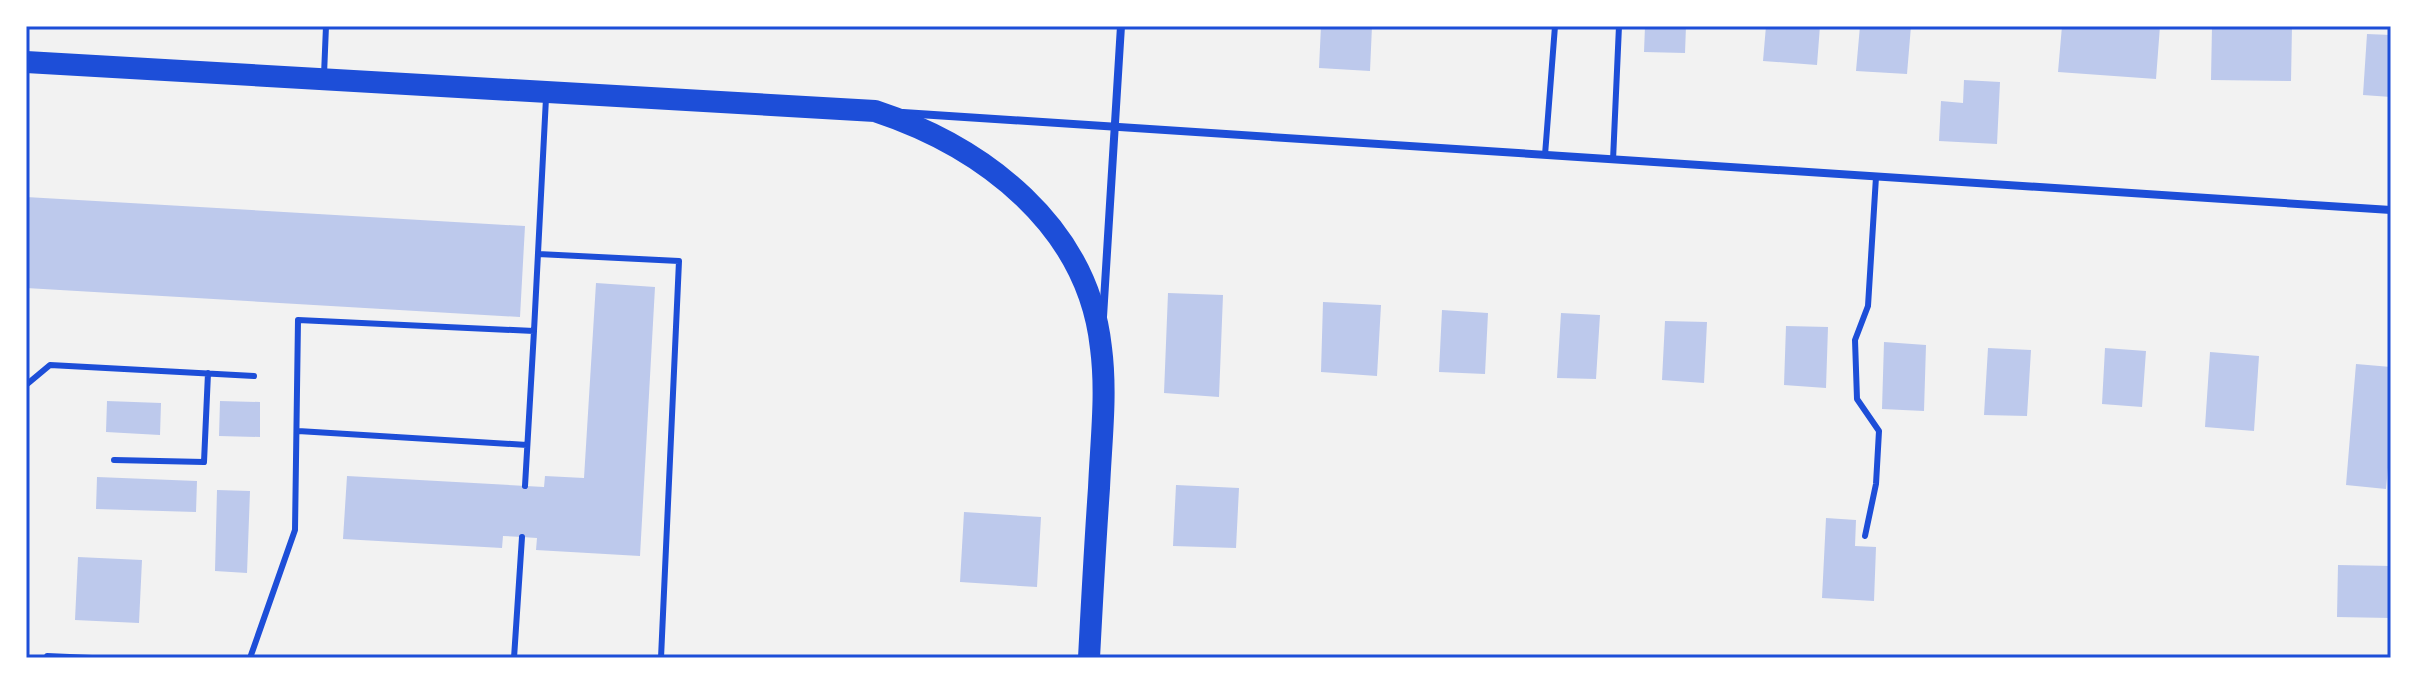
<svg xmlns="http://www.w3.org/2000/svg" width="2417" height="684" font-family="'Exo 2',sans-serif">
	<rect width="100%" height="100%" fill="#f2f2f2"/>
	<path fill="#bdc9ec" d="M 1321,26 L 1372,26 L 1370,71 L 1319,68 Z
		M 1645,26 L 1686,26 L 1685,53 L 1644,52 Z
		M 1766,26 L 1820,26 L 1817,65 L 1763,61 Z
		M 1860,26 L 1911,26 L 1907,74 L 1856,71 Z
		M 2062,26 L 2160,26 L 2156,79 L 2058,72 Z
		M 2212,26 L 2292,26 L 2291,81 L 2211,80 Z
		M 2367,34 L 2391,35 L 2391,97 L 2363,95 Z
		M 1964,80 L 2000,82 L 1997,144 L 1939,141 L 1941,101 L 1963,103 Z
		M 26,197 L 525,226 L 520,317 L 26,288 Z
		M 596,283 L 655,287 L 640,556 L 536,550 L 537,538 L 522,537 L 503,536 L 502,548 L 343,539 L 347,476 L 544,487 L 545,476 L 584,478 Z
		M 1168,293 L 1223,295 L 1219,397 L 1164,393 Z
		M 1323,302 L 1381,305 L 1377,376 L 1321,372 Z
		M 1442,310 L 1488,313 L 1485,374 L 1439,372 Z
		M 1561,313 L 1600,315 L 1596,379 L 1557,378 Z
		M 1665,321 L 1707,322 L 1704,383 L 1662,380 Z
		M 1786,326 L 1828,327 L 1826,388 L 1784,385 Z
		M 1884,342 L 1926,345 L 1924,411 L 1882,409 Z
		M 1988,348 L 2031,350 L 2027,416 L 1984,415 Z
		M 2105,348 L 2146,351 L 2142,407 L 2102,404 Z
		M 2210,352 L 2259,356 L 2254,431 L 2205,427 Z
		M 2356,364 L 2391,367 L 2391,435 L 2386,489 L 2346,485 Z
		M 107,401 L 161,403 L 160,435 L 106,432 Z
		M 220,401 L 260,402 L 260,437 L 219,436 Z
		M 97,477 L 197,481 L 196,512 L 96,509 Z
		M 1176,485 L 1239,488 L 1236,548 L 1173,546 Z
		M 217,490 L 250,491 L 247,573 L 215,571 Z
		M 964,512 L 1041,517 L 1037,587 L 960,582 Z
		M 1826,518 L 1856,520 L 1855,546 L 1876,547 L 1874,601 L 1822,598 Z
		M 78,557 L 142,560 L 139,623 L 75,620 Z
		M 2338,565 L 2391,566 L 2391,618 L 2337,617 Z"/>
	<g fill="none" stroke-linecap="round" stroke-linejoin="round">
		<path stroke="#1d4ed8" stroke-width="6" d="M 324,75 L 326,26
			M 1545,155 L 1555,26
			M 1613,160 L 1619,26
			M 538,254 L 679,261 L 661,658
			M 26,385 L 50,365 L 254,376
			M 298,431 L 527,445
			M 114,460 L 204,462 L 208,373
			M 525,486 L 534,331
			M 1865,536 L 1876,484 L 1879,431 L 1857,399 L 1855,340 L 1868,306 L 1876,177
			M 46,658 L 47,656 L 92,658
			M 250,658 L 295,530 L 298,320 L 534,331 L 546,98
			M 514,658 L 522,537"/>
		<path stroke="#1d4ed8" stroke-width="8" d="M 903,113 L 2391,210
			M 1103,317 L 1121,26"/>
		<path stroke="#1d4ed8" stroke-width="22" d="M 26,62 L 875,111 C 984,147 1088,226 1101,348 C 1107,394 1101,441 1099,488 C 1095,545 1092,601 1089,658"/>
	</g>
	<rect width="2417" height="684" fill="none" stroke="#ffffff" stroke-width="56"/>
	<rect x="28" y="28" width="2361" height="628" fill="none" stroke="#1d4ed8" stroke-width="3"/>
</svg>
